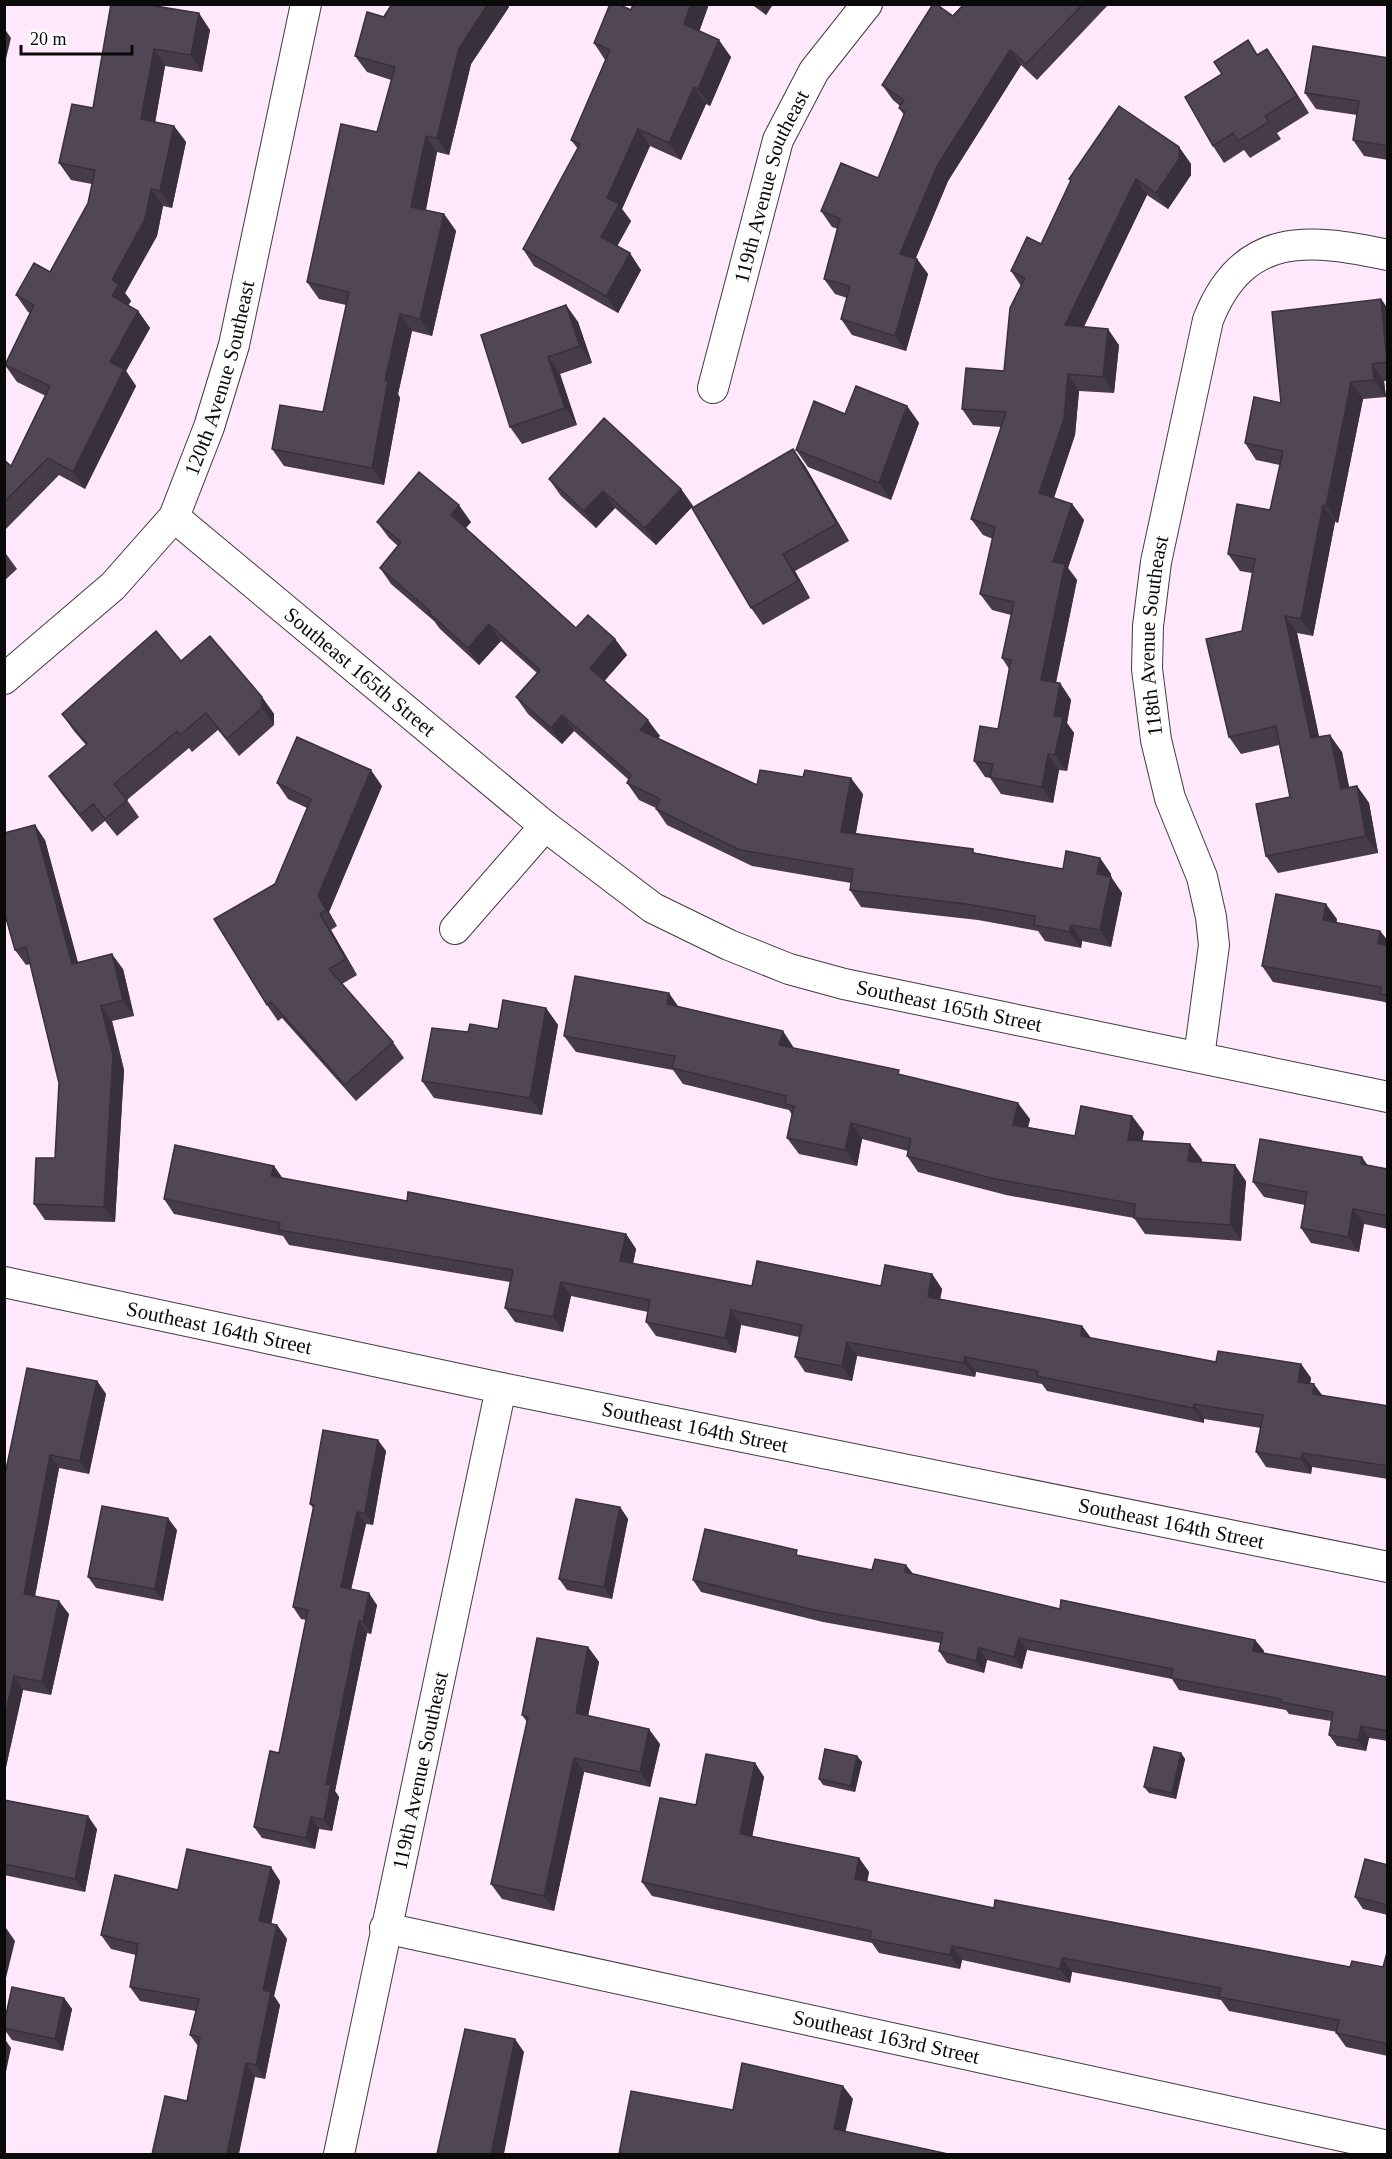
<svg xmlns="http://www.w3.org/2000/svg" width="1392" height="2159" font-family="'Times New Roman',serif">
	<rect width="100%" height="100%" fill="#ffe8fb"/>
	<g fill="none" stroke-linecap="round" stroke-linejoin="round">
		<g stroke="#3d3d3d" stroke-width="32">
			<g id="street">
				<path id="s1" d="M 713,388 L 778,140 L 814,71 L 867,4"/>
				<path id="s2" d="M 174,517 L 545,826 L 653,908 L 729,945 L 789,969 L 844,984 L 1388,1097"/>
				<path id="s3" d="M 4,679 L 113,586 L 174,517 L 209,427 L 234,345 L 306,4"/>
				<path d="M 455,929 L 545,826"/>
				<path id="s4" d="M 1199,1057 L 1214,945 L 1211,917 L 1202,877 L 1170,798 L 1156,740 L 1147,669 L 1148,626 L 1156,562 L 1208,320 C 1243,231 1308,238 1388,255"/>
				<path id="s5" d="M 4,1282 L 501,1388 L 1388,1567"/>
				<path id="s6" d="M 385,1928 L 1388,2146"/>
				<path id="s7" d="M 339,2154 L 501,1388"/>
			</g>
		</g>
		<use href="#street" stroke="#fff" stroke-width="30"/>
	</g>
	<path fill="#453c48" d="M 111,4 L 210,30 L 202,72 L 165,66 L 155,122 L 174,126 L 186,142 L 172,208 L 163,206 L 157,236 L 125,293 L 131,301 L 128,305 L 138,311 L 150,328 L 126,371 L 136,386 L 85,489 L 59,475 L 4,531 L 4,460 L 11,466 L 46,396 L 17,382 L 5,365 L 30,313 L 28,312 L 16,295 L 50,272 L 88,203 L 92,184 L 71,180 L 59,163 L 93,108 Z
		M 392,4 L 507,4 L 509,7 L 471,64 L 449,155 L 437,152 L 426,210 L 444,214 L 456,231 L 432,336 L 412,331 L 398,394 L 400,398 L 384,485 L 284,466 L 272,449 L 323,412 L 346,305 L 319,299 L 307,282 L 377,132 L 391,80 L 367,72 L 355,56 Z
		M 633,4 L 709,4 L 699,31 L 731,57 L 710,106 L 706,104 L 681,160 L 650,146 L 622,209 L 631,221 L 617,246 L 641,270 L 618,313 L 534,266 L 523,249 L 578,149 L 571,140 L 605,60 L 594,43 L 631,10 Z
		M 751,4 L 773,4 L 766,15 Z
		M 964,4 L 1109,4 L 1037,80 L 1021,65 L 948,181 L 916,258 L 928,274 L 906,351 L 852,335 L 841,319 L 847,298 L 835,294 L 824,279 L 838,229 L 832,227 L 821,211 L 878,178 L 904,115 L 899,108 L 900,106 L 893,100 L 882,85 Z
		M 1258,54 L 1279,66 L 1309,113 L 1277,133 L 1281,139 L 1250,158 L 1244,150 L 1224,163 L 1213,146 Z
		M 1388,58 L 1388,160 L 1364,156 L 1353,140 L 1357,115 L 1316,109 L 1305,93 Z
		M 1179,147 L 1191,164 L 1191,175 L 1168,209 L 1147,195 L 1084,327 L 1119,345 L 1114,393 L 1079,391 L 1075,435 L 1054,498 L 1072,504 L 1084,520 L 1068,568 L 1077,580 L 1056,683 L 1060,683 L 1071,700 L 1067,723 L 1074,733 L 1067,771 L 1059,770 L 1053,803 L 1001,794 L 990,778 L 985,777 L 974,761 L 998,729 L 1009,669 L 1002,658 L 1011,615 L 992,610 L 980,594 L 993,539 L 983,535 L 971,519 L 1001,427 L 973,425 L 962,409 L 1004,371 L 1021,286 L 1011,271 L 1041,244 L 1071,181 L 1069,179 Z
		M 1381,299 L 1388,309 L 1388,381 L 1384,381 L 1386,397 L 1363,399 L 1338,523 L 1335,522 L 1313,636 L 1297,633 L 1319,737 L 1342,752 L 1349,788 L 1357,786 L 1369,803 L 1378,853 L 1278,873 L 1266,856 L 1290,797 L 1279,745 L 1241,754 L 1229,737 L 1242,631 L 1252,573 L 1240,571 L 1228,554 L 1270,510 L 1280,465 L 1256,460 L 1245,443 L 1281,403 Z
		M 566,305 L 578,322 L 592,363 L 560,374 L 577,425 L 522,444 L 510,427 Z
		M 907,406 L 919,423 L 891,500 L 808,467 L 796,450 L 845,414 Z
		M 793,449 L 805,466 L 849,541 L 795,571 L 810,598 L 763,625 L 751,608 Z
		M 549,479 L 681,489 L 693,506 L 656,545 L 615,508 L 596,528 L 561,496 Z
		M 377,522 L 471,522 L 466,528 L 576,628 L 615,639 L 627,655 L 604,681 L 660,736 L 658,738 L 757,785 L 863,794 L 856,833 L 977,853 L 1063,869 L 1100,858 L 1111,874 L 1111,877 L 1122,893 L 1111,947 L 1082,941 L 1081,948 L 1045,941 L 1038,931 L 978,920 L 861,907 L 850,890 L 851,883 L 752,866 L 667,825 L 656,809 L 656,808 L 639,800 L 627,783 L 629,780 L 574,731 L 562,744 L 528,714 L 516,697 L 537,673 L 501,641 L 479,665 L 440,629 L 434,621 L 391,584 L 380,568 L 398,546 L 389,538 Z
		M 4,551 L 17,569 L 4,581 Z
		M 181,661 L 262,697 L 274,714 L 274,725 L 239,756 L 218,730 L 192,752 L 189,748 L 127,800 L 139,817 L 117,836 L 105,821 L 92,832 L 61,793 L 49,776 L 86,745 L 74,731 L 62,714 Z
		M 277,783 L 382,786 L 329,912 L 337,926 L 331,930 L 357,975 L 342,984 L 393,1042 L 404,1058 L 356,1101 L 282,1018 L 278,1021 L 267,1005 L 275,884 L 307,808 L 288,799 Z
		M 45,840 L 78,962 L 123,969 L 134,1016 L 112,1021 L 124,1070 L 115,1222 L 45,1220 L 34,1204 L 55,1158 L 59,1083 L 30,964 L 26,965 L 15,950 Z
		M 1337,919 L 1336,923 L 1380,931 L 1388,941 L 1388,1005 L 1385,1002 L 1273,982 L 1262,966 Z
		M 678,1006 L 794,1048 L 903,1075 L 1030,1119 L 1028,1127 L 1075,1136 L 1132,1116 L 1144,1132 L 1142,1141 L 1190,1144 L 1202,1160 L 1201,1162 L 1246,1181 L 1241,1241 L 1145,1234 L 1134,1218 L 1006,1195 L 918,1172 L 907,1156 L 908,1151 L 862,1139 L 857,1166 L 799,1154 L 787,1138 L 792,1115 L 789,1110 L 683,1084 L 673,1070 L 576,1052 L 564,1036 Z
		M 546,1008 L 558,1025 L 542,1115 L 434,1098 L 422,1081 L 468,1032 L 498,1029 Z
		M 1368,1165 L 1388,1169 L 1388,1229 L 1364,1224 L 1359,1252 L 1311,1243 L 1301,1228 L 1305,1205 L 1264,1197 L 1253,1182 Z
		M 274,1166 L 282,1178 L 407,1201 L 626,1234 L 636,1249 L 633,1263 L 752,1286 L 881,1286 L 932,1274 L 942,1289 L 940,1299 L 1082,1326 L 1091,1338 L 1216,1362 L 1301,1364 L 1311,1378 L 1310,1384 L 1323,1396 L 1388,1406 L 1388,1479 L 1312,1467 L 1311,1474 L 1266,1467 L 1256,1452 L 1261,1428 L 1204,1419 L 1204,1423 L 1047,1391 L 1042,1384 L 976,1372 L 975,1377 L 857,1356 L 852,1381 L 805,1372 L 795,1357 L 799,1337 L 741,1325 L 736,1353 L 656,1336 L 646,1322 L 648,1312 L 571,1296 L 563,1332 L 515,1322 L 505,1308 L 510,1282 L 289,1245 L 283,1236 L 174,1214 L 164,1199 Z
		M 97,1381 L 106,1394 L 89,1474 L 59,1468 L 35,1596 L 69,1614 L 51,1695 L 23,1690 L 4,1776 L 4,1470 L 6,1470 Z
		M 386,1451 L 373,1525 L 366,1524 L 351,1589 L 377,1605 L 371,1634 L 367,1633 L 335,1791 L 339,1797 L 332,1831 L 319,1829 L 315,1849 L 262,1838 L 254,1827 L 279,1753 L 306,1620 L 301,1619 L 293,1607 L 313,1508 L 310,1504 Z
		M 620,1507 L 628,1519 L 612,1599 L 567,1590 L 559,1579 Z
		M 177,1530 L 163,1601 L 96,1588 L 88,1577 Z
		M 801,1556 L 872,1570 L 913,1574 L 1060,1609 L 1255,1640 L 1264,1651 L 1263,1653 L 1388,1677 L 1388,1741 L 1369,1738 L 1366,1751 L 1337,1746 L 1329,1735 L 1331,1721 L 1289,1714 L 1286,1710 L 1179,1690 L 1172,1679 L 1027,1650 L 1022,1669 L 987,1660 L 984,1673 L 947,1663 L 939,1651 L 940,1643 L 823,1622 L 701,1592 L 693,1580 Z
		M 588,1647 L 599,1662 L 588,1715 L 660,1744 L 650,1787 L 584,1772 L 554,1911 L 502,1899 L 491,1884 L 527,1722 L 522,1715 Z
		M 1181,1753 L 1185,1759 L 1176,1799 L 1149,1793 L 1144,1787 Z
		M 857,1756 L 862,1762 L 855,1792 L 823,1785 L 819,1779 Z
		M 755,1763 L 764,1777 L 752,1837 L 859,1858 L 869,1872 L 867,1882 L 994,1908 L 1350,1967 L 1383,1967 L 1388,1949 L 1388,2056 L 1346,2047 L 1336,2033 L 1337,2032 L 1229,2011 L 1221,2000 L 1072,1972 L 1070,1983 L 962,1960 L 960,1969 L 879,1953 L 872,1943 L 652,1896 L 642,1882 L 696,1805 Z
		M 4,1800 L 97,1829 L 85,1892 L 4,1875 Z
		M 1388,1865 L 1388,1915 L 1363,1909 L 1355,1897 Z
		M 280,1881 L 271,1924 L 277,1925 L 287,1939 L 274,1996 L 280,2005 L 265,2079 L 255,2077 L 187,2101 L 198,2046 L 190,2035 L 196,2011 L 140,2001 L 130,1987 L 136,1955 L 111,1949 L 101,1935 L 178,1890 Z
		M 64,1998 L 72,2009 L 63,2051 L 12,2040 L 4,2029 L 4,2024 Z"/>
	<path fill="#38313b" d="M 488,4 L 507,4 L 509,7 L 471,64 L 449,155 L 437,138 L 459,48 Z
		M 691,4 L 709,4 L 696,41 L 684,24 Z
		M 759,4 L 773,4 L 766,15 Z
		M 199,13 L 210,30 L 202,72 L 191,55 Z
		M 4,28 L 11,38 L 4,67 Z
		M 719,40 L 731,57 L 710,106 L 698,89 Z
		M 154,49 L 165,66 L 153,135 L 141,119 Z
		M 1267,49 L 1279,66 L 1309,113 L 1297,96 Z
		M 1010,50 L 1021,65 L 948,181 L 911,269 L 900,254 L 937,166 Z
		M 694,87 L 706,104 L 681,160 L 669,143 Z
		M 174,126 L 186,142 L 172,208 L 160,191 Z
		M 638,129 L 650,146 L 622,209 L 631,221 L 613,254 L 601,237 L 607,198 Z
		M 426,136 L 437,152 L 423,223 L 411,207 Z
		M 1179,147 L 1191,164 L 1191,175 L 1168,209 L 1156,193 Z
		M 1136,179 L 1147,195 L 1076,342 L 1065,325 Z
		M 151,189 L 163,206 L 157,236 L 125,293 L 131,301 L 124,313 L 112,296 L 112,280 Z
		M 444,214 L 456,231 L 432,336 L 420,319 Z
		M 630,253 L 641,270 L 618,313 L 606,296 Z
		M 917,259 L 928,274 L 906,351 L 895,336 Z
		M 1381,299 L 1388,309 L 1388,363 L 1387,362 Z
		M 566,305 L 578,322 L 592,363 L 580,346 Z
		M 138,311 L 150,328 L 126,371 L 136,386 L 85,489 L 73,472 L 110,362 Z
		M 400,314 L 412,331 L 398,394 L 400,398 L 384,485 L 372,468 L 385,380 Z
		M 1108,329 L 1119,345 L 1114,393 L 1103,377 Z
		M 548,357 L 560,374 L 577,425 L 565,408 Z
		M 1372,364 L 1384,381 L 1386,397 L 1374,380 Z
		M 1068,374 L 1079,391 L 1075,435 L 1050,509 L 1039,493 Z
		M 1351,382 L 1363,399 L 1338,523 L 1326,506 Z
		M 907,406 L 919,423 L 891,500 L 879,483 Z
		M 793,449 L 805,466 L 849,541 L 837,524 Z
		M 681,489 L 693,506 L 656,545 L 645,528 Z
		M 603,491 L 615,508 L 596,528 L 584,511 Z
		M 1072,504 L 1084,520 L 1068,568 L 1077,580 L 1053,696 L 1041,680 L 1053,562 Z
		M 459,505 L 471,522 L 463,531 L 451,515 Z
		M 1323,505 L 1335,522 L 1313,636 L 1301,619 Z
		M 783,554 L 795,571 L 810,598 L 798,581 Z
		M 1285,616 L 1297,633 L 1323,755 L 1311,738 Z
		M 489,624 L 501,641 L 479,665 L 468,648 Z
		M 615,639 L 627,655 L 601,685 L 590,668 Z
		M 1060,683 L 1071,700 L 1067,723 L 1074,733 L 1067,771 L 1055,755 L 1054,716 Z
		M 262,697 L 274,714 L 274,725 L 262,708 Z
		M 562,715 L 574,731 L 562,744 L 551,728 Z
		M 648,720 L 660,736 L 651,746 L 640,730 Z
		M 1330,735 L 1342,752 L 1353,806 L 1341,789 Z
		M 1048,754 L 1059,770 L 1053,803 L 1042,787 Z
		M 371,770 L 382,786 L 329,912 L 337,926 L 326,910 L 318,896 Z
		M 851,778 L 863,794 L 853,848 L 841,832 Z
		M 1357,786 L 1369,803 L 1378,853 L 1366,836 Z
		M 35,825 L 45,840 L 82,979 L 72,964 Z
		M 1100,858 L 1111,874 L 1111,877 L 1122,893 L 1111,947 L 1100,930 L 1097,874 Z
		M 1326,904 L 1337,919 L 1334,936 L 1323,920 Z
		M 320,914 L 331,930 L 357,975 L 346,959 Z
		M 1071,925 L 1082,941 L 1081,948 L 1069,932 Z
		M 1380,931 L 1388,941 L 1388,957 L 1378,944 Z
		M 112,954 L 123,969 L 134,1016 L 123,1000 Z
		M 669,993 L 680,1009 L 667,1004 Z
		M 101,1006 L 112,1021 L 124,1070 L 115,1222 L 104,1207 Z
		M 546,1008 L 558,1025 L 542,1115 L 530,1098 Z
		M 783,1031 L 794,1048 L 779,1045 Z
		M 1018,1103 L 1030,1119 L 1025,1141 L 1013,1125 Z
		M 1132,1116 L 1144,1132 L 1139,1156 L 1128,1140 Z
		M 851,1123 L 862,1139 L 857,1166 L 845,1150 Z
		M 1190,1144 L 1202,1160 L 1200,1177 L 1188,1161 Z
		M 1362,1157 L 1373,1173 L 1361,1164 Z
		M 1235,1165 L 1246,1181 L 1241,1241 L 1230,1225 Z
		M 274,1166 L 284,1180 L 271,1176 Z
		M 1353,1209 L 1364,1224 L 1359,1252 L 1348,1237 Z
		M 626,1234 L 636,1249 L 631,1275 L 620,1261 Z
		M 932,1274 L 942,1289 L 938,1311 L 928,1297 Z
		M 561,1282 L 571,1296 L 563,1332 L 553,1317 Z
		M 731,1310 L 741,1325 L 736,1353 L 725,1338 Z
		M 1082,1326 L 1093,1341 L 1081,1336 Z
		M 847,1342 L 857,1356 L 852,1381 L 842,1366 Z
		M 965,1357 L 976,1372 L 975,1377 L 964,1363 Z
		M 1301,1364 L 1311,1378 L 1308,1396 L 1298,1382 Z
		M 97,1381 L 106,1394 L 89,1474 L 80,1461 Z
		M 1314,1384 L 1325,1399 L 1313,1394 Z
		M 1194,1404 L 1204,1419 L 1204,1423 L 1193,1408 Z
		M 378,1440 L 386,1451 L 373,1525 L 365,1513 Z
		M 1302,1453 L 1312,1467 L 1311,1474 L 1301,1459 Z
		M 50,1455 L 59,1468 L 33,1607 L 24,1594 Z
		M 620,1507 L 628,1519 L 612,1599 L 604,1587 Z
		M 357,1512 L 366,1524 L 349,1599 L 341,1587 Z
		M 168,1518 L 177,1530 L 163,1601 L 155,1589 Z
		M 906,1565 L 915,1576 L 905,1572 Z
		M 369,1593 L 377,1605 L 371,1634 L 363,1622 Z
		M 59,1601 L 69,1614 L 51,1695 L 42,1682 Z
		M 359,1621 L 367,1633 L 335,1791 L 339,1797 L 332,1831 L 324,1820 L 326,1784 Z
		M 1019,1638 L 1027,1650 L 1022,1669 L 1014,1657 Z
		M 1255,1640 L 1264,1651 L 1261,1663 L 1253,1651 Z
		M 588,1647 L 599,1662 L 586,1727 L 576,1713 Z
		M 979,1648 L 987,1660 L 984,1673 L 976,1661 Z
		M 14,1676 L 23,1690 L 4,1776 L 4,1721 Z
		M 1361,1726 L 1369,1738 L 1366,1751 L 1358,1740 Z
		M 649,1729 L 660,1744 L 650,1787 L 640,1772 Z
		M 1181,1753 L 1185,1759 L 1176,1799 L 1172,1793 Z
		M 857,1756 L 862,1762 L 855,1792 L 851,1786 Z
		M 574,1758 L 584,1772 L 554,1911 L 544,1896 Z
		M 755,1763 L 764,1777 L 750,1848 L 740,1834 Z
		M 88,1816 L 97,1829 L 85,1892 L 75,1879 Z
		M 311,1817 L 319,1829 L 315,1849 L 306,1838 Z
		M 859,1858 L 869,1872 L 865,1893 L 855,1879 Z
		M 271,1867 L 280,1881 L 269,1935 L 259,1921 Z
		M 277,1925 L 287,1939 L 274,1996 L 280,2005 L 265,2079 L 256,2065 L 263,1990 Z
		M 6,1928 L 15,1941 L 4,1986 L 4,1933 Z
		M 952,1946 L 962,1960 L 960,1969 L 950,1955 Z
		M 1062,1958 L 1072,1972 L 1070,1983 L 1060,1969 Z
		M 64,1998 L 72,2009 L 63,2051 L 55,2039 Z
		M 4,2038 L 11,2048 L 4,2081 Z
		M 515,2039 L 524,2052 L 504,2154 L 491,2154 Z
		M 246,2063 L 255,2077 L 239,2154 L 227,2154 Z
		M 843,2086 L 853,2099 L 843,2143 L 834,2129 Z"/>
	<path fill="#504654" stroke="#38313b" stroke-width="1.5" d="M 111,4 L 143,4 L 199,13 L 191,55 L 154,49 L 141,119 L 174,126 L 160,191 L 151,189 L 145,219 L 112,280 L 119,284 L 112,296 L 138,311 L 110,362 L 124,369 L 73,472 L 48,458 L 4,502 L 4,460 L 11,466 L 50,386 L 5,365 L 34,305 L 16,295 L 34,263 L 50,272 L 88,203 L 95,170 L 59,163 L 72,104 L 93,108 Z
		M 392,4 L 488,4 L 459,48 L 437,138 L 426,136 L 411,207 L 444,214 L 420,319 L 400,314 L 385,380 L 388,381 L 372,468 L 272,449 L 280,405 L 323,412 L 349,292 L 307,282 L 341,124 L 377,132 L 395,67 L 355,56 L 367,12 L 384,17 Z
		M 610,4 L 618,4 L 631,10 L 633,4 L 691,4 L 684,24 L 719,40 L 698,89 L 694,87 L 669,143 L 638,129 L 607,198 L 619,204 L 601,237 L 630,253 L 606,296 L 523,249 L 580,144 L 571,140 L 610,50 L 594,43 Z
		M 933,4 L 936,4 L 953,16 L 964,4 L 1083,4 L 1026,64 L 1010,50 L 937,166 L 900,254 L 917,259 L 895,336 L 841,319 L 850,286 L 824,279 L 840,219 L 821,211 L 841,163 L 878,178 L 905,112 L 899,108 L 904,100 L 882,85 Z
		M 1248,40 L 1257,55 L 1267,49 L 1297,96 L 1265,116 L 1269,122 L 1238,141 L 1233,133 L 1213,146 L 1185,97 L 1222,74 L 1214,62 Z
		M 1313,46 L 1388,58 L 1388,146 L 1353,140 L 1359,101 L 1305,93 Z
		M 1119,106 L 1179,147 L 1179,159 L 1156,193 L 1136,179 L 1065,325 L 1108,329 L 1103,377 L 1068,374 L 1064,419 L 1039,493 L 1072,504 L 1053,562 L 1065,564 L 1041,680 L 1060,683 L 1054,716 L 1063,717 L 1055,755 L 1048,754 L 1042,787 L 990,777 L 993,764 L 974,761 L 980,726 L 998,729 L 1011,660 L 1002,658 L 1014,602 L 980,594 L 995,527 L 971,519 L 1006,412 L 962,409 L 966,368 L 1004,371 L 1010,308 L 1025,278 L 1011,271 L 1027,237 L 1041,244 L 1071,180 L 1069,179 Z
		M 1381,299 L 1387,362 L 1372,364 L 1374,380 L 1351,382 L 1326,506 L 1323,505 L 1301,619 L 1285,616 L 1311,738 L 1330,735 L 1341,789 L 1357,786 L 1366,836 L 1266,856 L 1256,804 L 1290,797 L 1276,726 L 1229,737 L 1206,639 L 1242,631 L 1255,559 L 1228,554 L 1237,504 L 1270,510 L 1283,451 L 1245,443 L 1254,397 L 1281,403 L 1272,312 Z
		M 566,305 L 580,346 L 548,357 L 565,408 L 510,427 L 481,335 Z
		M 856,386 L 907,406 L 879,483 L 796,450 L 814,401 L 845,414 Z
		M 604,418 L 681,489 L 645,528 L 603,491 L 584,511 L 549,479 Z
		M 793,449 L 837,524 L 783,554 L 798,581 L 751,608 L 692,508 Z
		M 419,472 L 459,505 L 451,515 L 576,628 L 588,615 L 615,639 L 590,668 L 648,720 L 640,730 L 757,785 L 760,770 L 803,777 L 805,770 L 851,778 L 841,832 L 973,849 L 973,853 L 1063,869 L 1066,851 L 1100,858 L 1097,874 L 1111,877 L 1100,930 L 1071,925 L 1069,932 L 1034,925 L 1035,916 L 966,904 L 850,890 L 853,869 L 740,850 L 656,809 L 660,799 L 627,783 L 631,775 L 562,715 L 551,728 L 516,697 L 540,670 L 489,624 L 468,648 L 428,612 L 430,611 L 380,568 L 401,542 L 377,522 Z
		M 156,631 L 181,661 L 210,636 L 262,697 L 262,708 L 227,739 L 206,713 L 180,735 L 177,731 L 114,784 L 127,800 L 105,819 L 93,804 L 80,815 L 49,776 L 87,744 L 62,714 Z
		M 297,737 L 371,770 L 318,896 L 326,910 L 320,914 L 346,959 L 329,969 L 393,1042 L 345,1085 L 271,1002 L 267,1005 L 214,919 L 275,884 L 311,799 L 277,783 Z
		M 35,825 L 72,964 L 112,954 L 123,1000 L 101,1006 L 113,1055 L 104,1207 L 34,1204 L 36,1158 L 55,1158 L 59,1083 L 26,947 L 15,950 L 4,911 L 4,833 Z
		M 1276,894 L 1326,904 L 1323,920 L 1380,931 L 1378,944 L 1388,945 L 1388,995 L 1380,994 L 1381,987 L 1262,966 Z
		M 575,976 L 669,993 L 667,1004 L 783,1031 L 779,1045 L 899,1070 L 898,1074 L 1018,1103 L 1013,1125 L 1075,1136 L 1081,1106 L 1132,1116 L 1128,1140 L 1190,1144 L 1188,1161 L 1235,1165 L 1230,1225 L 1134,1218 L 1135,1204 L 995,1179 L 907,1156 L 911,1139 L 851,1123 L 845,1150 L 787,1138 L 794,1106 L 785,1104 L 786,1096 L 672,1068 L 675,1056 L 564,1036 Z
		M 503,1000 L 546,1008 L 530,1098 L 422,1081 L 432,1028 L 468,1032 L 470,1024 L 498,1029 Z
		M 1260,1139 L 1362,1157 L 1361,1164 L 1388,1169 L 1388,1216 L 1353,1209 L 1348,1237 L 1301,1228 L 1307,1192 L 1253,1182 Z
		M 175,1145 L 274,1166 L 271,1176 L 407,1201 L 408,1192 L 626,1234 L 620,1261 L 752,1286 L 757,1261 L 881,1286 L 885,1265 L 932,1274 L 928,1297 L 1082,1326 L 1081,1336 L 1216,1362 L 1218,1351 L 1301,1364 L 1298,1382 L 1314,1384 L 1313,1394 L 1388,1406 L 1388,1466 L 1302,1453 L 1301,1459 L 1256,1452 L 1263,1415 L 1194,1404 L 1193,1408 L 1037,1376 L 1038,1371 L 965,1357 L 964,1363 L 847,1342 L 842,1366 L 795,1357 L 802,1325 L 731,1310 L 725,1338 L 646,1322 L 650,1300 L 561,1282 L 553,1317 L 505,1308 L 513,1270 L 278,1230 L 280,1223 L 164,1199 Z
		M 27,1368 L 97,1381 L 80,1461 L 50,1455 L 24,1594 L 59,1601 L 42,1682 L 14,1676 L 4,1721 L 4,1470 L 6,1470 Z
		M 323,1430 L 378,1440 L 365,1513 L 357,1512 L 341,1587 L 369,1593 L 363,1622 L 359,1621 L 326,1784 L 331,1785 L 324,1820 L 311,1817 L 306,1838 L 254,1827 L 270,1751 L 279,1753 L 308,1610 L 293,1607 L 314,1505 L 310,1504 Z
		M 576,1499 L 620,1507 L 604,1587 L 559,1579 Z
		M 102,1506 L 168,1518 L 155,1589 L 88,1577 Z
		M 705,1529 L 797,1550 L 796,1555 L 872,1570 L 875,1559 L 906,1565 L 905,1572 L 1060,1609 L 1061,1600 L 1255,1640 L 1253,1651 L 1388,1677 L 1388,1731 L 1361,1726 L 1358,1740 L 1329,1735 L 1333,1712 L 1281,1702 L 1281,1699 L 1171,1678 L 1173,1669 L 1019,1638 L 1014,1657 L 979,1648 L 976,1661 L 939,1651 L 943,1633 L 814,1610 L 693,1580 Z
		M 537,1638 L 588,1647 L 576,1713 L 649,1729 L 640,1772 L 574,1758 L 544,1896 L 491,1884 L 528,1717 L 522,1715 Z
		M 1154,1747 L 1181,1753 L 1172,1793 L 1144,1787 Z
		M 825,1749 L 857,1756 L 851,1786 L 819,1779 Z
		M 706,1754 L 755,1763 L 740,1834 L 859,1858 L 855,1879 L 994,1908 L 995,1900 L 1350,1967 L 1352,1961 L 1383,1967 L 1388,1949 L 1388,2044 L 1336,2033 L 1339,2020 L 1219,1997 L 1221,1988 L 1062,1958 L 1060,1969 L 952,1946 L 950,1955 L 870,1939 L 871,1931 L 642,1882 L 660,1798 L 696,1805 Z
		M 4,1800 L 88,1816 L 75,1879 L 4,1864 Z
		M 187,1849 L 271,1867 L 259,1921 L 277,1925 L 263,1990 L 271,1992 L 256,2065 L 246,2063 L 227,2154 L 152,2154 L 165,2096 L 187,2101 L 200,2037 L 190,2035 L 199,1999 L 130,1987 L 138,1944 L 101,1935 L 115,1875 L 178,1890 Z
		M 1365,1859 L 1388,1865 L 1388,1905 L 1355,1897 Z
		M 12,1987 L 64,1998 L 55,2039 L 4,2028 L 4,2024 Z
		M 465,2029 L 515,2039 L 491,2154 L 437,2154 Z
		M 742,2063 L 843,2086 L 834,2129 L 948,2154 L 619,2154 L 631,2091 L 733,2110 Z"/>
	<g text-anchor="middle" dominant-baseline="central" stroke-width="6" stroke-linejoin="round" paint-order="stroke">
		<g font-size="21" fill="#0a0a0a" stroke="#fff">
			<text stroke="none"><textPath href="#s1" startOffset="210">119th Avenue Southeast</textPath></text>
			<text stroke="none"><textPath href="#s3" startOffset="382">120th Avenue Southeast</textPath></text>
			<text stroke="none"><textPath href="#s4" startOffset="432">118th Avenue Southeast</textPath></text>
			<text stroke="none"><textPath href="#s2" startOffset="242">Southeast 165th Street</textPath></text>
			<text stroke="none"><textPath href="#s2" startOffset="932">Southeast 165th Street</textPath></text>
			<text stroke="none"><textPath href="#s5" startOffset="220">Southeast 164th Street</textPath></text>
			<text stroke="none"><textPath href="#s5" startOffset="706">Southeast 164th Street</textPath></text>
			<text stroke="none"><textPath href="#s5" startOffset="1192">Southeast 164th Street</textPath></text>
			<text stroke="none"><textPath href="#s7" startOffset="392">119th Avenue Southeast</textPath></text>
			<text stroke="none"><textPath href="#s6" startOffset="513">Southeast 163rd Street</textPath></text>
		</g>
	</g>
	<rect width="1392" height="2159" fill="none" stroke="#0a0a0a" stroke-width="12"/>
	<path d="M21 45v9h111v-9" fill="none" stroke="#0a0a0a" stroke-width="3"/>
	<text x="30" y="45" font-size="18" fill="#0a0a0a" stroke="#ffffff" stroke-width="4.5" paint-order="stroke">20 m</text>
</svg>
